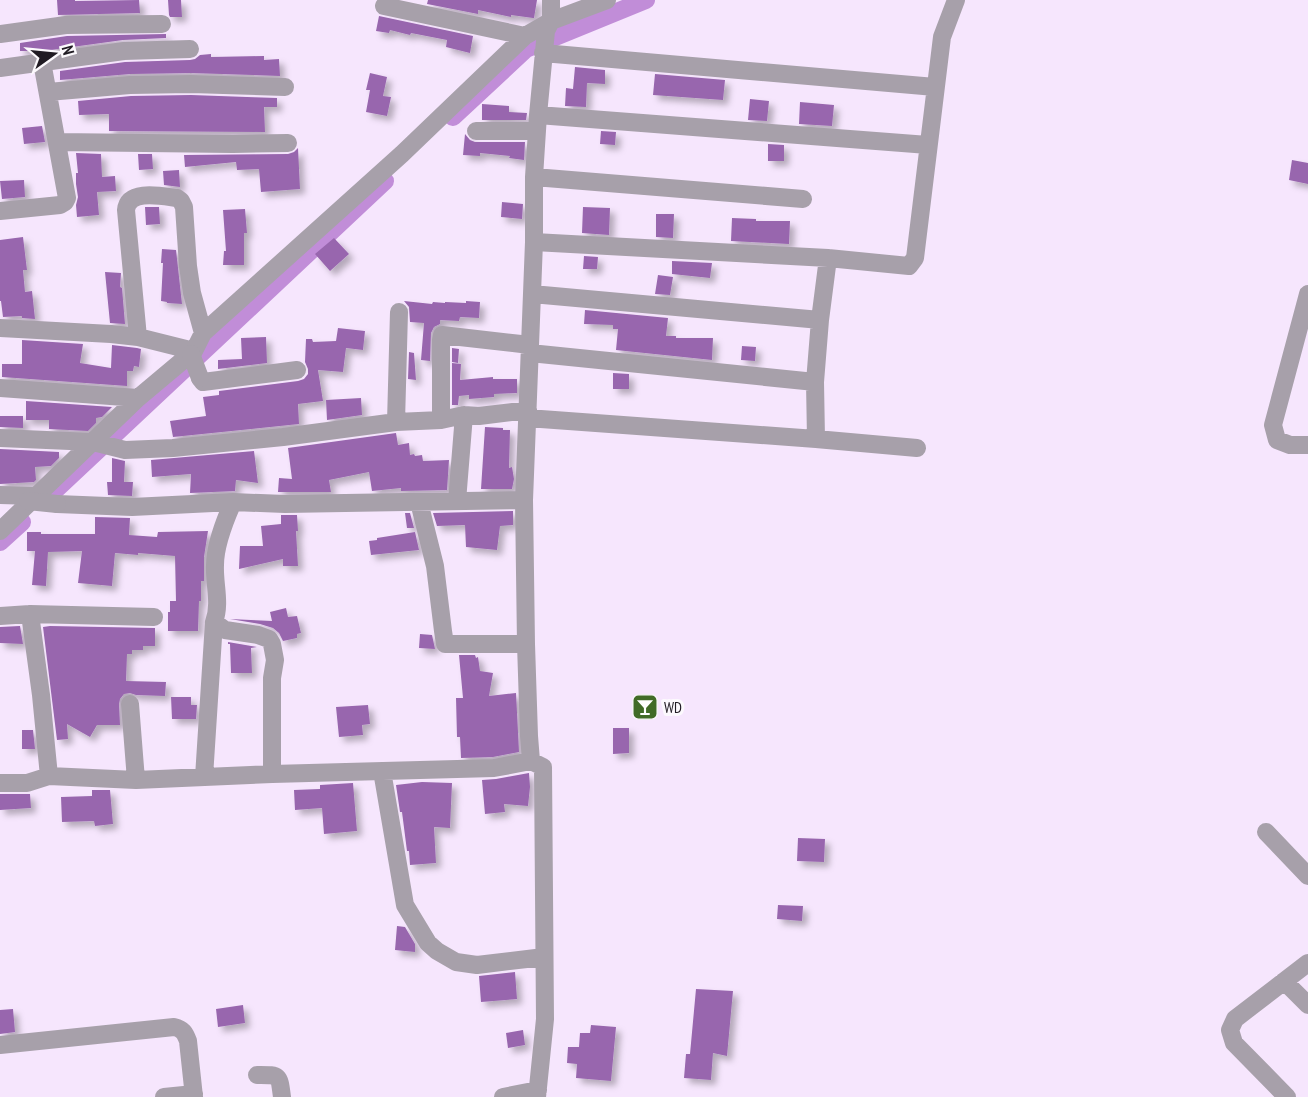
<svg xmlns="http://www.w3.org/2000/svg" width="1308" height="1097" font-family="'PT Sans Narrow',sans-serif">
	<defs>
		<filter id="shadow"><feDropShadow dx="5" dy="5" stdDeviation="3" flood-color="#0004"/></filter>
	</defs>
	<rect width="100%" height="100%" fill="#f6e6fd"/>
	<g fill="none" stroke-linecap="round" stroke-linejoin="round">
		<path stroke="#c18dd8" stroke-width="18" d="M 453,117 L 526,49 L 646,0
			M 48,497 L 385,181
			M 0,542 L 22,522"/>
	</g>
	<path fill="#9866ae" filter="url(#shadow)" d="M 57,0 L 75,0 L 75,1 L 139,0 L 140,13 L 58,15 Z
		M 168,0 L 181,0 L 182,17 L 170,17 L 169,15 Z
		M 428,0 L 537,0 L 534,18 L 533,18 L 511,15 L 511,17 L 478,10 L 478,14 L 427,4 Z
		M 379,16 L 473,36 L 470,53 L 446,47 L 447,40 L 411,33 L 410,35 L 390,30 L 389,33 L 376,31 Z
		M 166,34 L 166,38 L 123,40 L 43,51 L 20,51 L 20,43 L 67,36 Z
		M 211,54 L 211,57 L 264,56 L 264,60 L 279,59 L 280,76 L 191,73 L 130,74 L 60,80 L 60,71 L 125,62 L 190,60 L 195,59 L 200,55 Z
		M 575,67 L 605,70 L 605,84 L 587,83 L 586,107 L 565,106 L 566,88 L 573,89 Z
		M 370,73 L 387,77 L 383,96 L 391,97 L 387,116 L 366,112 L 370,90 L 366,90 Z
		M 655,74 L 725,80 L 723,100 L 653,95 Z
		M 191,95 L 277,98 L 277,107 L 264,107 L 265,132 L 109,131 L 109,114 L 79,115 L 78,101 L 131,96 Z
		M 750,99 L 769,101 L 767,121 L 748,120 Z
		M 800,102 L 834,105 L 832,126 L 799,124 Z
		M 482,104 L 509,106 L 509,112 L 527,113 L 526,120 L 482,120 Z
		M 42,126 L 45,142 L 24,144 L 22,128 Z
		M 601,131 L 616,132 L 615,145 L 600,144 Z
		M 465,134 L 470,140 L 475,142 L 525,142 L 524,160 L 509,158 L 510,156 L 480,153 L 480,156 L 463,155 Z
		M 768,144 L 784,145 L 784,161 L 768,161 Z
		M 298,148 L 300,189 L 261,192 L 259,169 L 237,170 L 236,162 L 185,167 L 184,155 L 288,154 L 294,152 Z
		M 76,153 L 101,154 L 102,177 L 115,176 L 116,191 L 97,192 L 99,215 L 77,217 L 76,205 L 78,197 L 76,184 L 76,173 L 78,173 Z
		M 138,154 L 152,154 L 153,169 L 139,170 Z
		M 1292,160 L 1308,163 L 1308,184 L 1289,180 Z
		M 179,170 L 180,187 L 164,185 L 163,171 Z
		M 24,180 L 25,197 L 2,199 L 0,181 Z
		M 502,202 L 523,204 L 522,219 L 501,217 Z
		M 145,207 L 159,207 L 160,224 L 146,225 Z
		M 583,207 L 610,208 L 609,235 L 582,233 Z
		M 245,209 L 247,233 L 244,233 L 244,265 L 223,265 L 224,251 L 226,251 L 223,210 Z
		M 656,214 L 674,214 L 673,238 L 656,237 Z
		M 732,218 L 756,219 L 756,221 L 790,221 L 789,244 L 731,241 Z
		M 23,237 L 27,270 L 23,270 L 25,292 L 32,291 L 35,319 L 22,318 L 22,316 L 3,317 L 1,301 L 0,301 L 0,240 Z
		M 334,238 L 349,254 L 330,271 L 315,254 Z
		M 162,249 L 176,250 L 182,304 L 167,303 L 167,302 L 161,301 L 163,263 L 161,263 Z
		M 584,256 L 598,257 L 597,269 L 583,269 Z
		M 672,261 L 712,263 L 710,278 L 672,274 Z
		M 105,272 L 121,273 L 120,287 L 122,288 L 125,324 L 110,323 Z
		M 658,275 L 673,277 L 670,295 L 655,294 Z
		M 404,301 L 432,304 L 433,302 L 445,303 L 445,302 L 466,303 L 466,301 L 480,302 L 479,318 L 460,317 L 459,321 L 440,320 L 440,324 L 434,327 L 431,333 L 430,361 L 421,360 L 424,323 L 410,322 L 409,307 Z
		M 585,310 L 668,318 L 666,336 L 676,336 L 676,338 L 713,338 L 712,360 L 616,350 L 618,329 L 613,329 L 613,325 L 584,324 Z
		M 338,328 L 365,331 L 363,350 L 346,348 L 343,372 L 318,370 L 323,401 L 298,404 L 299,424 L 173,437 L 170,421 L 206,416 L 203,397 L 219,395 L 219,391 L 298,381 L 304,379 L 308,374 L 308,369 L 305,362 L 306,339 L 312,339 L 313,342 L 336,341 Z
		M 266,337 L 267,363 L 218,369 L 218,360 L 242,359 L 241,338 Z
		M 22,340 L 83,344 L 80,363 L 111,368 L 112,345 L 137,348 L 141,349 L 139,367 L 134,366 L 133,371 L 127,371 L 127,386 L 2,377 L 2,364 L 22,364 Z
		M 742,346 L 756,347 L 755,361 L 741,360 Z
		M 452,348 L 459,349 L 458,363 L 452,362 Z
		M 409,352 L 414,353 L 416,380 L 408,379 Z
		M 452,363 L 461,364 L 460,380 L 493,377 L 493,379 L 517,379 L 517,393 L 494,394 L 494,397 L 469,399 L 469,395 L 459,396 L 458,405 L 452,405 Z
		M 613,373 L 629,374 L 629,389 L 613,389 Z
		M 361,398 L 362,415 L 327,420 L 326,400 Z
		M 26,401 L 112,407 L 102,417 L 96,418 L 96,423 L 88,431 L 49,429 L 49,420 L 26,420 Z
		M 0,416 L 23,416 L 23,428 L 0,427 Z
		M 485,427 L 503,428 L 503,430 L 510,430 L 509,468 L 512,467 L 514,479 L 512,489 L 481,489 Z
		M 396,433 L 398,445 L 409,443 L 410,455 L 414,454 L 415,456 L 422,455 L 423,461 L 449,460 L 447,490 L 401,491 L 401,488 L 372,491 L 369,472 L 329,480 L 331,492 L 278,492 L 279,478 L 292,479 L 288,448 Z
		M 0,449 L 59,452 L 59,458 L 51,466 L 35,467 L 36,480 L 34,482 L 0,484 Z
		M 254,451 L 258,483 L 236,480 L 235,491 L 190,493 L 191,474 L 152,477 L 151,460 Z
		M 112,458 L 125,461 L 124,482 L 133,482 L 132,496 L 108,495 L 107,482 L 112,482 Z
		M 513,511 L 513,525 L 500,526 L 497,550 L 466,547 L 465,525 L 437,526 L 433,513 Z
		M 405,513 L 410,513 L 414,528 L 407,528 Z
		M 281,515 L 297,515 L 298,531 L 296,531 L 298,566 L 283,566 L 283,559 L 239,569 L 240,546 L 263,546 L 261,526 L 281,524 Z
		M 95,517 L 130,518 L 129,535 L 157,537 L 158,532 L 208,531 L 204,557 L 204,581 L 201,581 L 201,601 L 199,601 L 198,631 L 168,631 L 168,612 L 170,612 L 170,601 L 176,601 L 175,556 L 138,553 L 138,555 L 115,553 L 112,586 L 78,583 L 82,551 L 48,552 L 46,586 L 32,585 L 35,551 L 27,551 L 27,532 L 41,532 L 41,534 L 95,534 Z
		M 415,532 L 419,550 L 371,555 L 369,541 L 377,540 L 377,538 Z
		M 286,608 L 288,617 L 297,616 L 301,633 L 297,634 L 297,638 L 283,641 L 279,633 L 273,628 L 260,624 L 230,619 L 272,621 L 270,612 Z
		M 20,626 L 23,644 L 0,643 L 0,627 Z
		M 50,626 L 155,628 L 155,646 L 143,646 L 143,650 L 132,650 L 132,654 L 127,654 L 126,681 L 166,682 L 165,696 L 136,695 L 130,693 L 124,694 L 120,699 L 119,704 L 120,725 L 97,725 L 90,737 L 67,724 L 68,739 L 57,740 L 43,627 Z
		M 420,634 L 432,635 L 435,649 L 419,648 Z
		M 228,642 L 257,647 L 251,648 L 252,673 L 231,673 L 230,644 L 228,644 Z
		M 459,655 L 475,655 L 476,658 L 478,657 L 480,671 L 493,673 L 489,696 L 516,693 L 519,752 L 493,757 L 461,758 L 460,737 L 457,737 L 456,698 L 463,698 Z
		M 171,697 L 191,697 L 191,705 L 197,705 L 196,719 L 172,719 Z
		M 368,705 L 370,724 L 362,725 L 363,735 L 339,737 L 336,707 Z
		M 613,728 L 629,728 L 629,753 L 613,754 Z
		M 22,730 L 33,730 L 35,749 L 22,749 Z
		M 529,773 L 530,787 L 528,806 L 504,804 L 505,812 L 485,814 L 482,780 L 496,779 Z
		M 422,782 L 452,783 L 450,828 L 434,827 L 436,863 L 410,865 L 409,851 L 407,851 L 402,812 L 400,812 L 396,785 Z
		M 353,783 L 357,831 L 324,834 L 322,808 L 295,810 L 294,790 L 320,789 L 320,785 Z
		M 92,790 L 110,790 L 113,824 L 95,826 L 94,821 L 62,822 L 61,797 L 92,796 Z
		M 0,794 L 30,794 L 31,808 L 0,810 Z
		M 798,838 L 825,839 L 824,862 L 797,861 Z
		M 778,905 L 803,906 L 802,921 L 777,919 Z
		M 397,926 L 405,927 L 415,944 L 415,952 L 395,950 Z
		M 515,972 L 517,999 L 481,1002 L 479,976 Z
		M 696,989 L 733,991 L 727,1056 L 713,1053 L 711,1080 L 684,1078 L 686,1054 L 690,1054 Z
		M 243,1005 L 245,1023 L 218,1027 L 216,1009 Z
		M 13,1009 L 15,1032 L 0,1034 L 0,1010 Z
		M 591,1025 L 616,1027 L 611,1081 L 576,1078 L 577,1064 L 567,1063 L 568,1047 L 579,1047 L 580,1033 L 590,1033 Z
		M 523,1030 L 525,1045 L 508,1048 L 506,1033 Z"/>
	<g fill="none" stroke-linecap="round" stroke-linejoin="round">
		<path stroke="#a7a0aa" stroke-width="18" d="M 384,6 L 525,36
			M 0,34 L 66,25 L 162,24
			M 543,53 L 935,87
			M 0,68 L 124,51 L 190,49
			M 48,92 L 130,85 L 191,84 L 285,87
			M 538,115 L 928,145
			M 476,131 L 537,131
			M 57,142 L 233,144 L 288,143
			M 534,177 L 803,199
			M 0,211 L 60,205 L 65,202 L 67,198 L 42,62
			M 534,242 L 828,258 L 909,266 L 915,258 L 942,37 L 956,0
			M 532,294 L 820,320
			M 1308,294 L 1273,425 L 1277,440 L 1290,445 L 1308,445
			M 0,328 L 111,334 L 138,337 L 194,351
			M 138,337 L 126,210 C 128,189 161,196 177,198 L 181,201 L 184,207 L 188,266 L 192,293 L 203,333
			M 530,353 L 815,382
			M 200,378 L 203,382 L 297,370
			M 0,388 L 138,398
			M 527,418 L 816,439 L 815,382 L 820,320 L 828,258
			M 441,420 L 441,340 L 442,335 L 530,345
			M 396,422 L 399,312
			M 0,438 L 93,442 L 125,450 L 173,448 L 283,437 L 396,422 L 441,420 L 464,415 L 479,416 L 528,410
			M 816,439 L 917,448
			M 0,495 L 35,496 L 30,500
			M 457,501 L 464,415
			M 233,502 C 225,520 215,545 215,565 C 214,584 221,603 214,622 L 225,630 L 258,635 L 269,639 L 272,644 L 275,660 L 272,678 L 272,774
			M 419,502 L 435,566 L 443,631 L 445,644 L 526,644
			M 57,504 L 132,507 L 233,502 L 285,504 L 524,500
			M 0,531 L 138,398 L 194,351 L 203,333 L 402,154 L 525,36 L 551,21 L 607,0
			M 30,614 L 41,695 L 49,776
			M 0,616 L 30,614 L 154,617
			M 130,704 L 136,780
			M 531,761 L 529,736 L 526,644 L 524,500 L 534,242 L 534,177 L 538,115 L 546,31 L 551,21 L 551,0
			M 382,771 L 405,905 L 428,943 L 437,951 L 456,962 L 477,965 L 544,957
			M 204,777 L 214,622
			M 0,783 L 27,783 L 49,776 L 136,780 L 272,774 L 494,768 L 531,761 L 543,767 L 545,1019 L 537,1097
			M 1266,832 L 1308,876
			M 1284,981 L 1308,1005
			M 0,1045 L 174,1027 C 183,1029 185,1033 188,1041 L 194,1097
			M 257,1075 C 280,1075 279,1074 282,1097
			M 164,1097 L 194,1094
			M 503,1097 L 538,1090
			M 1287,1097 L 1234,1043 L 1230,1030 L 1235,1019 L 1308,963"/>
		<path stroke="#a7a0aa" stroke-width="18" d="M 191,354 L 200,378
			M 28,501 L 57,504"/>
	</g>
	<defs>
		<g id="bar-square" transform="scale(1.35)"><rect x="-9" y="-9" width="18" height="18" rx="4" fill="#416b27" stroke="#fcf9fd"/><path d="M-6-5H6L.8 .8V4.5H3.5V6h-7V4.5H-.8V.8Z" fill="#fff"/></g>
	</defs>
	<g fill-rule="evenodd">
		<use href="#bar-square" x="645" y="707"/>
	</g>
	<g text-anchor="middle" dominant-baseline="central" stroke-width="6" stroke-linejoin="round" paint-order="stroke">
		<g font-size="15" fill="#201b23" stroke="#fcf9fd" text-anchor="start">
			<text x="664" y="707">WD</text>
		</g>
	</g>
	<g transform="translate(54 54) rotate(75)" stroke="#fcf9fd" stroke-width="4.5" paint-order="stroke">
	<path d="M0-4.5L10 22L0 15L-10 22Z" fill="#201b23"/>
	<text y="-9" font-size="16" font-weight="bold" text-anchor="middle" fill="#201b23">N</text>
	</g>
</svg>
